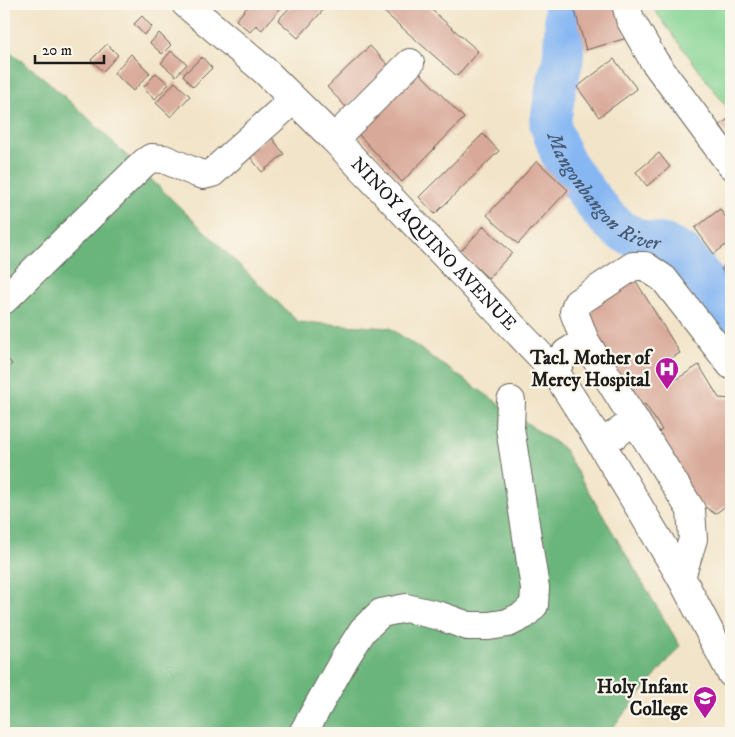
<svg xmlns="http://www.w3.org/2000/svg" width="735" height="737" font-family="'IM FELL DW Pica',serif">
	<rect width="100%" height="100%" fill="#fbf7ec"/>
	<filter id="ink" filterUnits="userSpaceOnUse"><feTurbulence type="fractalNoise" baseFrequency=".02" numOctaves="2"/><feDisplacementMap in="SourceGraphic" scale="10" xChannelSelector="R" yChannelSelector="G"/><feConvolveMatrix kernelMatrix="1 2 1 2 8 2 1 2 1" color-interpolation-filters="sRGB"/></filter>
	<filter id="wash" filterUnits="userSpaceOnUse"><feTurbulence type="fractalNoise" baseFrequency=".0096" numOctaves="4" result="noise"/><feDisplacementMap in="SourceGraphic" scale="20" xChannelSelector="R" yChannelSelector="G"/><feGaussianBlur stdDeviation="1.12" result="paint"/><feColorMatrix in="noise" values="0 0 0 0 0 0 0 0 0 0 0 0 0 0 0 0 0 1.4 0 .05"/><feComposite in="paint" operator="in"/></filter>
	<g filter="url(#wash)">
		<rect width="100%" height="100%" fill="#f2e4c8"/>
		<path fill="#84d392" stroke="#507857" d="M 652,4 L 731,4 L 731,113 L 653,8 Z"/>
		<path fill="#6bb57c" stroke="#44684c" d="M 4,47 L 45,79 L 88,118 L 298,322 L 390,328 L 563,448 L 680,646 L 608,733 L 4,733 Z"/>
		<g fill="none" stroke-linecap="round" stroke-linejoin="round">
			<path stroke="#87b7f3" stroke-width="41" id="s1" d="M 564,4 L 565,25 L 563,60 L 556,87 L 550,125 L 561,155 L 572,173 L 604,215 L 620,230 L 642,241 L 663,244 L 684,255 L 731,312"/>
		</g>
		<g id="blocks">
			<path fill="#d8a898" d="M 250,4 L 284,4 L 262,30 L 256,25 L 250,32 L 236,20 Z
				M 293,4 L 329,4 L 298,38 L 278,20 Z
				M 389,4 L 425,4 L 478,51 L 457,76 L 383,11 Z
				M 573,4 L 617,4 L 627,38 L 586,50 Z
				M 142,16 L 152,27 L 144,35 L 134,24 Z
				M 159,33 L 171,45 L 162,54 L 150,43 Z
				M 107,44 L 118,55 L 103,71 L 91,60 Z
				M 370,46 L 389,66 L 346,107 L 327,87 Z
				M 171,51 L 187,64 L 176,76 L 161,63 Z
				M 131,54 L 150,73 L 133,91 L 114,73 Z
				M 202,57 L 212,68 L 193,87 L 183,75 Z
				M 614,59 L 637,89 L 599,117 L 577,87 Z
				M 411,64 L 464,118 L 402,182 L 352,127 Z
				M 156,73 L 169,84 L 155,99 L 143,88 Z
				M 175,82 L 190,96 L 171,117 L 156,103 Z
				M 731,117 L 731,137 L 729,138 L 720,125 Z
				M 483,134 L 499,151 L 435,214 L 419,197 Z
				M 270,135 L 284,154 L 262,172 L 247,153 Z
				M 659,153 L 670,167 L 647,186 L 636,172 Z
				M 537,161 L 568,190 L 518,244 L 487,215 Z
				M 720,209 L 731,225 L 731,241 L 714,254 L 695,228 Z
				M 484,226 L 512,253 L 488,278 L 460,252 Z
				M 731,262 L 731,283 L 721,269 Z
				M 634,278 L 680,353 L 661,364 L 672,382 L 699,365 L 719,398 L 731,399 L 731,502 L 715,514 L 686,493 L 651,436 L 662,430 L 645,404 L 632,412 L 576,315 Z
				M 4,355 L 12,364 L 4,372 Z"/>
		</g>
	</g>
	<g filter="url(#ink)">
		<use href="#blocks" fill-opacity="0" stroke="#676258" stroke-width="1"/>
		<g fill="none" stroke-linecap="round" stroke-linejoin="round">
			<g stroke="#676258" stroke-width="30">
				<path id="minor" d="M 626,4 L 630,19 L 654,61 L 731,165
					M 334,139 L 410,63
					M 4,300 L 144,163 L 151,158 L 164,159 L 197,173 L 204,175 L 212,173 L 293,100
					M 554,370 L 566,353 L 585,341
					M 600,442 L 616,434 L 635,420
					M 681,577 L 693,539 L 691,510 L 585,341 L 574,312 L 577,303 L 633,266 L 645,266 L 664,279 L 731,365
					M 303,733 L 345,658 L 363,630 L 381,613 L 406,608 L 440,616 L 468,626 L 489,626 L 508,623 L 524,615 L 534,605 L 535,588 L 510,428 L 511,401"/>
			</g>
			<g stroke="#676258" stroke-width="30">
				<g id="major">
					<path id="s2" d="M 186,4 L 265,71 L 334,139 L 554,370 L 600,442 L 681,577 L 731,673"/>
				</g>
			</g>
			<use href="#minor" stroke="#fff" stroke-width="28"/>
			<use href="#major" stroke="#fff" stroke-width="28"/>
		</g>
	</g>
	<defs>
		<g id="hospital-pin" transform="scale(1.25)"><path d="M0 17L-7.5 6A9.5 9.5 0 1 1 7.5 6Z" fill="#b5179e" stroke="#fbf7ec"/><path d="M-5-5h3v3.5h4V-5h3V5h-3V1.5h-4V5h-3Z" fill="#fff"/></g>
		<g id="university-pin" transform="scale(1.25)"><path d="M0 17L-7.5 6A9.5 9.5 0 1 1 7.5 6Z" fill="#b5179e" stroke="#fbf7ec"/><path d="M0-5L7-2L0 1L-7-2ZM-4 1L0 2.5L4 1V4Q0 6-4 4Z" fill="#fff"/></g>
	</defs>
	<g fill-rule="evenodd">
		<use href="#hospital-pin" x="667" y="369"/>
		<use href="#university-pin" x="705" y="698"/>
	</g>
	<g text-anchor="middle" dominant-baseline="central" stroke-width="4.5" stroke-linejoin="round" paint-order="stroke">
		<g font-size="19" fill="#1c1c1c" stroke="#fbf7ec">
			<text stroke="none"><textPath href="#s2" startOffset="345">NINOY AQUINO AVENUE</textPath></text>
		</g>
		<g font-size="19" font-weight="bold" fill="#1c1c1c" stroke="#fbf7ec" text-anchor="end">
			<text x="650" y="358">Tacl. Mother of<tspan x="650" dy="22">Mercy Hospital</tspan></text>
			<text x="688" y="687">Holy Infant<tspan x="688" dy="22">College</tspan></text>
		</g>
		<g font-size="20" font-style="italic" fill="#475a72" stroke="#fbf7ec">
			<text stroke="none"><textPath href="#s1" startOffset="212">Mangonbangon River</textPath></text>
		</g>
	</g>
	<rect width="735" height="737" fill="none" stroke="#fbf7ec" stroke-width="20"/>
	<path d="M35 55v8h69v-8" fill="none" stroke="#1c1c1c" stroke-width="2.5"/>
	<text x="42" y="55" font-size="15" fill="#1c1c1c" stroke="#fbf7ec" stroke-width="4" paint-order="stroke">20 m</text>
</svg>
